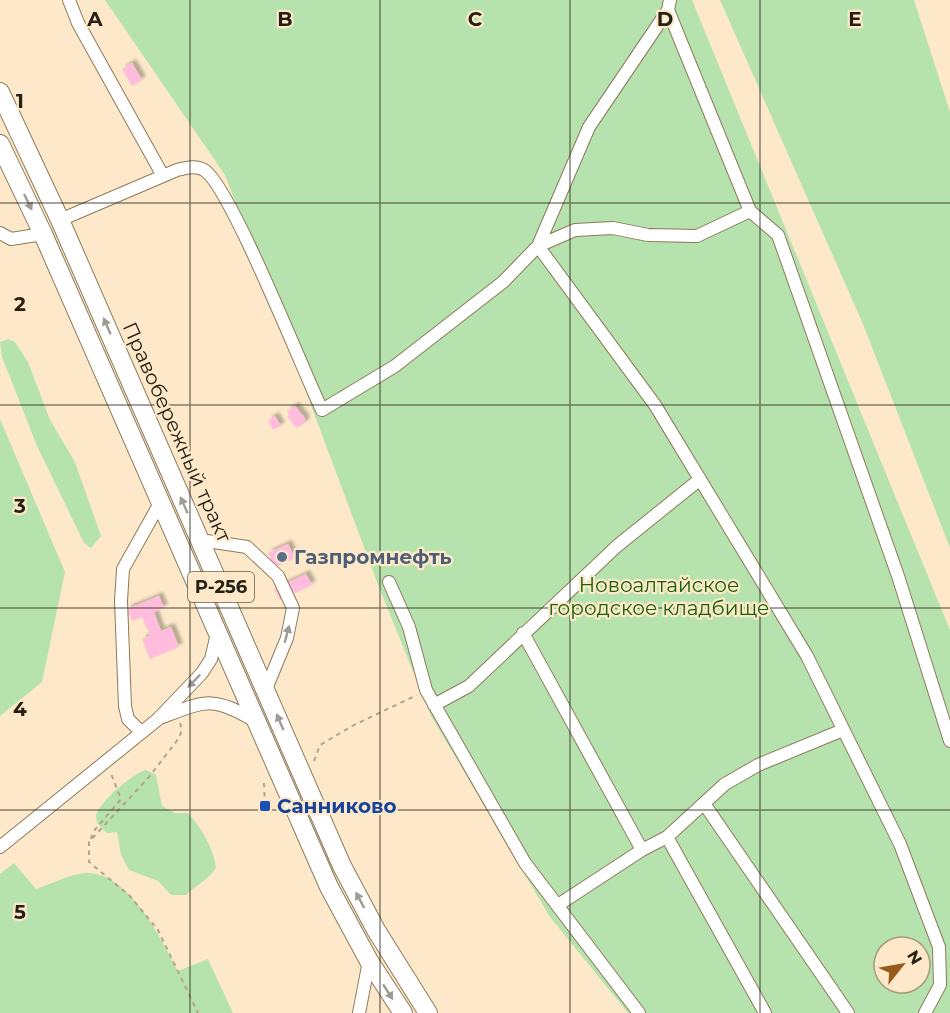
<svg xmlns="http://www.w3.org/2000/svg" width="950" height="1013" font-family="Montserrat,sans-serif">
	<defs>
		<filter id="shadow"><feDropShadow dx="4" dy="-4" stdDeviation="1.5" flood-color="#0004"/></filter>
	</defs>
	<rect width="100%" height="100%" fill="#fde9c9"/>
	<path fill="#b6e3ad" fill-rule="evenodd" d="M 105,0 L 692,0 L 950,630 L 950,1013 L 628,1013 L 550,917 L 431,716 L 377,582 L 225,175 ZM 884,947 L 920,947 L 920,983 L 884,983 Z
		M 720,0 L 914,0 L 950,112 L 950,548 L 863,324 Z
		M 8,339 L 15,342 L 28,362 L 50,420 L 75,462 L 101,536 L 91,548 L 84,543 L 37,446 L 2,357 L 0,342 Z
		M 0,419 L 65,572 L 42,682 L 0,716 Z
		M 146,770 L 156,775 L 162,806 L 175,813 L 188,813 C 201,827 214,849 216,868 C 208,880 196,885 186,895 L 171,895 L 158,881 L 129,870 L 121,855 L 117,832 L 107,833 C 102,828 97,826 96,818 C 95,805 133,773 146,770 Z
		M 14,863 L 36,889 C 51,884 70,874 85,873 C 128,870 162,940 178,971 L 208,959 L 233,1013 L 0,1013 L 0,874 Z"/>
	<path fill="#ffbcdc" filter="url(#shadow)" d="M 132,63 L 142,80 L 132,86 L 122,69 Z
		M 295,406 L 305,418 L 305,423 L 296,428 L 287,416 L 289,415 L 287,411 Z
		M 275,416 L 281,426 L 273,430 L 268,420 Z
		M 288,544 L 295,558 L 274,568 L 268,553 Z
		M 306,574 L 312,585 L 280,600 L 274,589 Z
		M 159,596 L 164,608 L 154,612 L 161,631 L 171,627 L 179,647 L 150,659 L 142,639 L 150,636 L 142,617 L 132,621 L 127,609 Z"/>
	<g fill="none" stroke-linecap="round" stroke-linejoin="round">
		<g stroke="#8c7a5d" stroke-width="14">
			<path id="minor" d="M 69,0 L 78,23 L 163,176
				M 668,10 L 750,211
				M 60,220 L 177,170 C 186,168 196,165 204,170 C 230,185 303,371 322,410 L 395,366 L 503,282 L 538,246 L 589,127 L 668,10 L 670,0
				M 0,233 L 11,239 L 43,234
				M 200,540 L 247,547 L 278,576 L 293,608 L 287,638 L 266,689
				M 389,582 L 409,627 L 426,690 L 525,863 L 639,1013
				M 523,633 L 642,850
				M 434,705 L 469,686 L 617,546 L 699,480
				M 160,718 C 205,701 212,695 255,721
				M 141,732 L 128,719 L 125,706 L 121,601 L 123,569 L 160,503
				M 705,805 L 848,1013
				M 667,837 L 765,1013
				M 0,847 L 157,720 L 202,673 L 211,659 L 217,634
				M 558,905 L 642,850 L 667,837 L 725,784 L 758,765 L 843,730
				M 359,1013 L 369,961
				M 925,1013 L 940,985 L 939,947 L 900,844 L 807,656 L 655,405 L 538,246 L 575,230 L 613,228 L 648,235 L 697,236 L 750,211 L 778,235 L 898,576 L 950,741"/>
		</g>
		<g stroke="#8c7a5d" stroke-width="20">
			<path id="highway" d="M 0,92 L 60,220 L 342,866 L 376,930 L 428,1013
				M 0,144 L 43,234 L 329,887 L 369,961 L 403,1013"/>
		</g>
		<path stroke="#b3a38a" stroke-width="2" stroke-dasharray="4.5 4.5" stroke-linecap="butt" d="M 180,723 L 182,730 L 179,738 L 149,777 L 89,842 L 89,862 L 130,896 L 158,930 L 198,1013
			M 314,761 L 320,745 L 354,725 L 417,695
			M 264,783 L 265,806
			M 91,839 L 93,832 L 121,799 L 110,771"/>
		<use href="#minor" stroke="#fff" stroke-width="12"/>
		<use href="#highway" stroke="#fff" stroke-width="18"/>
	</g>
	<defs><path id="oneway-solid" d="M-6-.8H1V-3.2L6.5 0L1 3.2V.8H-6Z" transform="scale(1.5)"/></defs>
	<g fill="#9e9b95">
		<use href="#oneway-solid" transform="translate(28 202) rotate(64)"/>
		<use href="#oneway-solid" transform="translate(107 326) rotate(-114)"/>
		<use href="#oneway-solid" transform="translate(184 505) rotate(-114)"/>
		<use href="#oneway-solid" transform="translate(287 634) rotate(-75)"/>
		<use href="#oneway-solid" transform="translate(194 681) rotate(134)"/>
		<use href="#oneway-solid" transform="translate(280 722) rotate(-113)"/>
		<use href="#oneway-solid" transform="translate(360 900) rotate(-118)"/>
		<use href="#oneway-solid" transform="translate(388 992) rotate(57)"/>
	</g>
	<path fill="none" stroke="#272014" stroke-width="1.5" stroke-opacity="0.55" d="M 190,0 L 190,1013M 380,0 L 380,1013M 570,0 L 570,1013M 760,0 L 760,1013M 0,203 L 950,203M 0,405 L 950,405M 0,608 L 950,608M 0,810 L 950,810"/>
	<circle fill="#5c6f8a" stroke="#fde9c9" stroke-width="2" cx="282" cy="557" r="6"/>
	<rect fill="#1a4fb4" stroke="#fde9c9" stroke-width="2" x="259" y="800" width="12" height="12" rx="3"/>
	<g text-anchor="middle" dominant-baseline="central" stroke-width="4.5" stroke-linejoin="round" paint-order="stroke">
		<rect fill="#fde9c9" stroke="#675c4a" stroke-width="1.5" x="188" y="572" width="66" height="30" rx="4.5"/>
		<g font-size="18" font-weight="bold" fill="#272014">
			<text x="221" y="587">Р-256</text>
		</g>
		<g font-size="20" fill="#272014" stroke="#fde9c9">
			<text transform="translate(177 432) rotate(66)">Правобережный тракт</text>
		</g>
		<g font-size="20" font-weight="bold" fill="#4e5e75" stroke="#fde9c9" text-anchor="start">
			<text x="294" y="557">Газпромнефть</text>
		</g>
		<g font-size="20" fill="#1a6306" stroke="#fde9c9">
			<text x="659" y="585">Новоалтайское<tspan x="659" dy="23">городское кладбище</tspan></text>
		</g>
		<g font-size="20" font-weight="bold" fill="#164399" stroke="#fde9c9" text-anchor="start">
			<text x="277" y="806">Санниково</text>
		</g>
	</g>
	<g font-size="20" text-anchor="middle" font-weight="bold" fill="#272014" stroke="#fde9c9" stroke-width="4.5" stroke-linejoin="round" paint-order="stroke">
		<text x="95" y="26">A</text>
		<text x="285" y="26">B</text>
		<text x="475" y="26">C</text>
		<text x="665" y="26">D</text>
		<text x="855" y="26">E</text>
		<text x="20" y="108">1</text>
		<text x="20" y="311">2</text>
		<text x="20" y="513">3</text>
		<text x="20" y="716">4</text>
		<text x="20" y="919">5</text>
	</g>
	<g transform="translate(902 965) rotate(59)"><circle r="28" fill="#fde9c9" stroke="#a79981" stroke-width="1.5"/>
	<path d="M0-4.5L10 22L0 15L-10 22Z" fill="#965a1b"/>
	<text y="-9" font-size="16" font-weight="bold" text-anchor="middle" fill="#272014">N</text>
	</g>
</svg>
